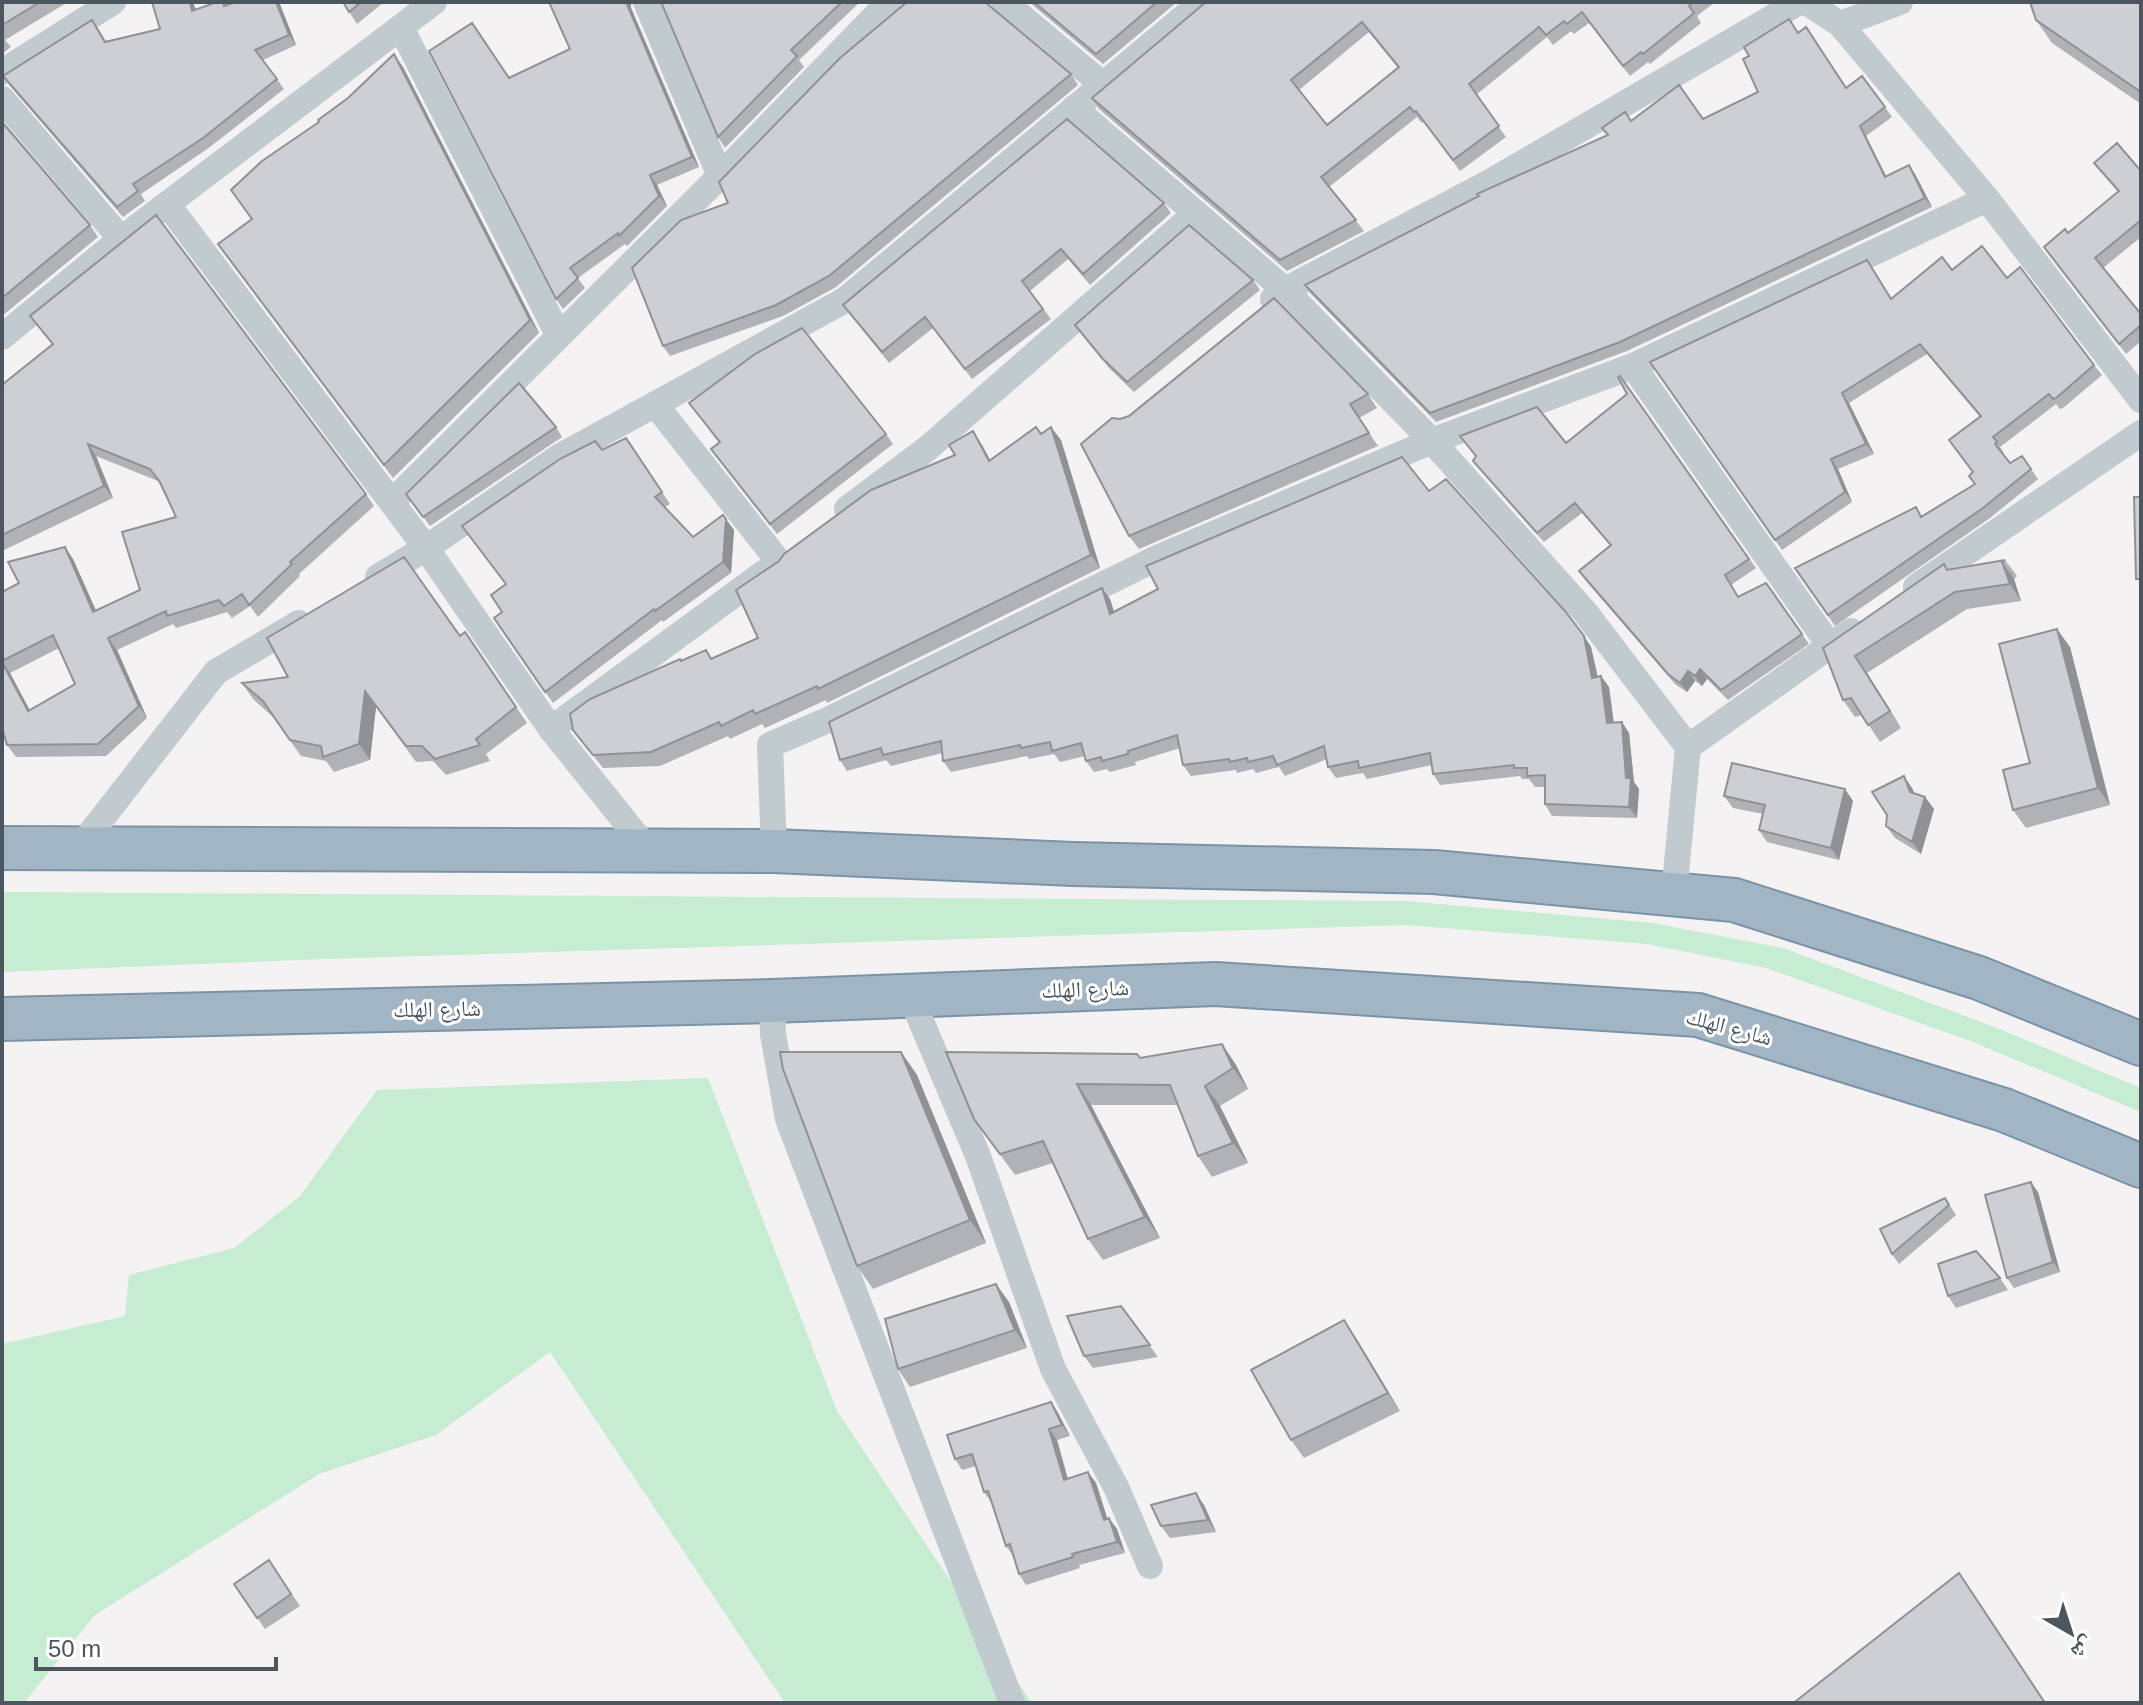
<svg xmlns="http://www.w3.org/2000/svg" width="2143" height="1705" font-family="Helvetica,'Noto Naskh Arabic',sans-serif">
	<rect width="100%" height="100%" fill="#f4f2f2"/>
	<path fill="#c6edd2" d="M 2,892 L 1406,901 L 1653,923 L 1783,948 L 1997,1028 L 2141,1088 L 2141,1112 L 1973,1042 L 1766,968 L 1647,944 L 1405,925 L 324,959 L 2,972 Z
		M 708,1078 L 837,1411 L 1032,1703 L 785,1703 L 550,1352 L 436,1435 L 319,1474 L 95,1615 L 24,1703 L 2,1703 L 2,1344 L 125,1316 L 129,1275 L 234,1248 L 300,1196 L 377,1090 Z"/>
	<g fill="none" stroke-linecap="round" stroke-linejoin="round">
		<g stroke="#7a93a7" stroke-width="46">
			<path id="trunk" d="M 2,848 L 774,851 L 1073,864 L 1434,872 L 1734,900 L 1979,978 L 2141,1044
				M 2,1019 L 772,1001 L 1215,984 L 1698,1015 L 2004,1110 L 2141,1166"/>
		</g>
		<path stroke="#c1cacf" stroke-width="26" d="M 646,2 L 720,176
			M 1004,2 L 1102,84
			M 1806,2 L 1840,24 L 1987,199 L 2141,400
			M 1840,24 L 1900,2
			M 401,28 L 559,336
			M 2,72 L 113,2
			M 2,99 L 121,239
			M 1074,108 L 1285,290 L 1432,441 L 1585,612 L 1688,747
			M 168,205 L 426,548 L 551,729
			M 1273,299 L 1285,290 L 1490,182 L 1799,2
			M 2,337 L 121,239 L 434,2
			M 1633,366 L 1830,646
			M 655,404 L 779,562
			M 392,502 L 720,176 L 889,2
			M 847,509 L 928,448 L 1196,213
			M 378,577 L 426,548 L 559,457 L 845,300 L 1202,2
			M 1916,587 L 2141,433
			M 79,848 L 216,672 L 299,623
			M 648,850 L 551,729 L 765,572
			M 774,851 L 770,745 L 830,719 L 1157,558 L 1432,441 L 1633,366 L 1987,199
			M 1674,894 L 1688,747 L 1851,631
			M 910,995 L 978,1156 L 1053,1369 L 1116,1487 L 1150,1566
			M 772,1001 L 773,1034 L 788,1119 L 1012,1703"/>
		<use href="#trunk" stroke="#a2b5c5" stroke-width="42"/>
	</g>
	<path fill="#b0b2b6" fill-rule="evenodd" d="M 2,2 L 68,2 L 5,40 L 11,47 L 2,54 Z
		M 193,2 L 196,10 L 223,2 L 226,6 L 236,2 L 279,2 L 296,45 L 263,60 L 284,89 L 210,147 L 141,194 L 145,201 L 123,217 L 10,86 L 3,76 L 92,20 L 106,41 L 160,29 Z
		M 343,2 L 384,2 L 357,24 Z
		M 661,2 L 860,2 L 799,60 L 804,67 L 725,148 L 718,137 Z
		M 1029,2 L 1177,2 L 1103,64 Z
		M 1206,2 L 1715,2 L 1697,16 L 1701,23 L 1650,64 L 1648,62 L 1630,76 L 1589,23 L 1574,34 L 1571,31 L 1553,45 L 1547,37 L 1476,95 L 1506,137 L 1460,171 L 1424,121 L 1422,123 L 1417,117 L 1329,187 L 1364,231 L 1287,271 L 1099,109 L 1092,98 ZM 1369,32 L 1398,68 L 1327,125 L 1299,90 Z
		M 2141,2 L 2141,104 L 2052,43 L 2036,20 Z
		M 631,8 L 699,167 L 657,185 L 667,206 L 627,246 L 625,244 L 578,278 L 585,288 L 563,309 L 556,299 L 509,78 L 570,49 Z
		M 991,8 L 1071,74 L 1078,85 L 836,287 L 783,316 L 670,356 L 663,346 L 728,203 Z
		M 403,67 L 539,333 L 393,478 L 227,257 L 252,219 Z
		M 1862,76 L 1892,117 L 1866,136 L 1886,176 L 1909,165 L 1915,174 L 1932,207 L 1627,351 L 1436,422 L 1311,294 L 1305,285 L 1608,135 L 1631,121 L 1703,119 L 1758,92 L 1846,88 Z
		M 2,122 L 90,225 L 98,237 L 2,316 Z
		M 2094,163 L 2141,171 L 2141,237 L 2103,268 L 2141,314 L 2141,341 L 2126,354 L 2052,257 L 2068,233 L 2118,192 Z
		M 1164,203 L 1171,213 L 1090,285 L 1068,259 L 1030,291 L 1051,319 L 972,379 L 933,328 L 889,363 L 843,305 Z
		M 1867,260 L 1891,298 L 1952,270 L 2007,278 L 2094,365 L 2102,375 L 2063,408 L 2060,409 L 2056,404 L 2000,447 L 2004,453 L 2003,454 L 2010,463 L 2022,456 L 2038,479 L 1990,518 L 1835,626 L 1795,568 L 1923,517 L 1975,484 L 1969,476 L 1973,473 L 1980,417 L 1927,354 L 1849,403 L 1874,454 L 1838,469 L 1852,502 L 1782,550 L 1650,362 Z
		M 1253,280 L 1260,290 L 1134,392 L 1109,368 L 1075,325 Z
		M 30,316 L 366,494 L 374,506 L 299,574 L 300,576 L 258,617 L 250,606 L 232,618 L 227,612 L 176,628 L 173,624 L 117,650 L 147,718 L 106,756 L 16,757 L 7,745 L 2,728 L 2,592 L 73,559 L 96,611 L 140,590 L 176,517 L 158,481 L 96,456 L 113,498 L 2,551 L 2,380 L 4,383 L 52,344 ZM 59,648 L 75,684 L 30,710 L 10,673 Z
		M 1620,376 L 1756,568 L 1731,585 L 1738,597 L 1766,583 L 1809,644 L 1728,700 L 1707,679 L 1702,686 L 1695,681 L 1687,692 L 1675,684 L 1586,581 L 1579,571 L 1610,545 L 1582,513 L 1544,542 L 1480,470 L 1473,461 L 1476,457 L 1460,436 L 1566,443 L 1627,394 Z
		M 1368,394 L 1377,408 L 1359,418 L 1378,446 L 1139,549 L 1129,536 L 1120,419 Z
		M 689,403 L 886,434 L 893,444 L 777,534 L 711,449 L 719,443 Z
		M 556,427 L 562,437 L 430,526 L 406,494 Z
		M 1041,434 L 1061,440 L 1100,568 L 827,703 L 826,700 L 765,728 L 762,724 L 730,739 L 728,736 L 660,766 L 603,768 L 573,730 L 681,661 L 712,658 L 758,638 L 982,445 L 990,460 Z
		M 626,438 L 670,504 L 665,507 L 693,537 L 734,530 L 731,573 L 663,622 L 662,620 L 553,703 L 494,618 L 502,612 L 506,585 L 462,526 L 602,450 Z
		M 1429,491 L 1584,636 L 1591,647 L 1598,677 L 1609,687 L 1614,723 L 1629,733 L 1634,782 L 1639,789 L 1637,818 L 1552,816 L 1545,804 L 1545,787 L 1535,787 L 1529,779 L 1522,779 L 1520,776 L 1440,785 L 1433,774 L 1432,765 L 1367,779 L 1363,773 L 1336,778 L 1328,767 L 1327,759 L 1285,776 L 1279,767 L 1256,773 L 1253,769 L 1237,773 L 1236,770 L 1191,776 L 1183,765 L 1180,748 L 1135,762 L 1136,765 L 1110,772 L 1107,769 L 1094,772 L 1086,761 L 1085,756 L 1060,762 L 1054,754 L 1029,759 L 1027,756 L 951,772 L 943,761 L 942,753 L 891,766 L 886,760 L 847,771 L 840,760 L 1110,599 L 1114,612 Z
		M 2005,560 L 2017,576 L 2014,579 L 2021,601 L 1967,609 L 1867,673 L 1901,728 L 1880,742 L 1862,715 L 1855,717 L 1843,700 L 1823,648 L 1948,570 Z
		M 465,632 L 527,723 L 486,754 L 490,761 L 446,775 L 433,761 L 416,762 L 376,707 L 370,760 L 334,772 L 326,761 L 301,756 L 273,717 L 253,699 L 242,683 L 288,677 L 460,636 Z
		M 2070,647 L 2110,805 L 2026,828 L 2013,810 Z
		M 1912,788 L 1914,793 L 1925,797 L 1934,809 L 1921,854 L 1895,838 L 1886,826 Z
		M 1724,796 L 1853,801 L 1839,860 L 1767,842 L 1759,830 L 1763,814 L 1733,808 Z
		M 1222,1044 L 1236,1065 L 1248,1089 L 1220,1106 L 1248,1163 L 1212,1177 L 1198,1156 L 1178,1105 L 1091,1105 L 1160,1238 L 1103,1260 L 1088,1239 L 1053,1163 L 1015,1175 L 974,1119 L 1137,1054 L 1141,1058 Z
		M 901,1052 L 917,1075 L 986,1243 L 873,1289 L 857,1266 Z
		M 2038,1192 L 2060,1272 L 2014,1288 L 2007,1278 Z
		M 1945,1198 L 1956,1215 L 1899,1264 L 1892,1254 Z
		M 2000,1278 L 2008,1290 L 1956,1308 L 1948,1296 Z
		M 1009,1302 L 1027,1348 L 910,1387 L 898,1369 Z
		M 1121,1306 L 1158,1357 L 1093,1368 L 1084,1356 Z
		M 1356,1338 L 1400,1411 L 1304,1458 L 1291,1440 Z
		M 1051,1402 L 1058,1413 L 1070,1436 L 1057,1440 L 1068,1479 L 1088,1472 L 1096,1483 L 1107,1518 L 1117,1529 L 1125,1553 L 1079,1565 L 1080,1568 L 1026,1585 L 1019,1574 L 1013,1556 L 1006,1546 L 991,1502 L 984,1492 L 976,1466 L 962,1470 L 955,1459 Z
		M 1204,1505 L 1216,1532 L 1170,1538 L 1161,1526 Z
		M 269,1560 L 300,1606 L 265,1629 L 234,1584 Z"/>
	<path fill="#909194" d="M 190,2 L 193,2 L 199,21 L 192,11 Z
		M 276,2 L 279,2 L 296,45 L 289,35 Z
		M 626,2 L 631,2 L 631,8 L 699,167 L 692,157 Z
		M 394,54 L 403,67 L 539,333 L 530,320 Z
		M 1860,126 L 1866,136 L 1891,186 L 1885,177 Z
		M 1909,165 L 1915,174 L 1932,207 L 1925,198 Z
		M 650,175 L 657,185 L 667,206 L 659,196 Z
		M 1842,393 L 1849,403 L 1874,454 L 1866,444 Z
		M 1051,427 L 1061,440 L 1100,568 L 1091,555 Z
		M 973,431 L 982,445 L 998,475 L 989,461 Z
		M 88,444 L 96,456 L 113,498 L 104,486 Z
		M 1831,459 L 1838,469 L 1852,502 L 1845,492 Z
		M 726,519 L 734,530 L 731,573 L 723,562 Z
		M 65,547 L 73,559 L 102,624 L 93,612 Z
		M 2002,562 L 2014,579 L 2021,601 L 2010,584 Z
		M 1102,588 L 1110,599 L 1118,625 L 1110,614 Z
		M 2057,629 L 2070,647 L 2110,805 L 2098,788 Z
		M 1584,636 L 1591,647 L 1600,689 L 1592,678 Z
		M 108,638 L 117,650 L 147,718 L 139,706 Z
		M 1855,656 L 1867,673 L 1901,728 L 1890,711 Z
		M 2,662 L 10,673 L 36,723 L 28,711 Z
		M 1700,669 L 1707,679 L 1702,686 L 1695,676 Z
		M 1688,671 L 1695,681 L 1687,692 L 1680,683 Z
		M 1601,676 L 1609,687 L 1615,734 L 1607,723 Z
		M 365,691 L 376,707 L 370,760 L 359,744 Z
		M 1622,722 L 1629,733 L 1634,782 L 1639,789 L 1637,818 L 1629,807 Z
		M 1904,776 L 1912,788 L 1919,804 L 1910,792 Z
		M 1845,789 L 1853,801 L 1839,860 L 1831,848 Z
		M 1925,797 L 1934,809 L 1921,854 L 1912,842 Z
		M 1222,1044 L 1236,1065 L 1248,1089 L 1233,1068 Z
		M 901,1052 L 917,1075 L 986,1243 L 970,1220 Z
		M 1077,1084 L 1091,1105 L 1160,1238 L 1145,1217 Z
		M 1205,1086 L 1220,1106 L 1248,1163 L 1233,1143 Z
		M 2031,1182 L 2038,1192 L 2060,1272 L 2053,1262 Z
		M 996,1284 L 1009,1302 L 1027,1348 L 1015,1330 Z
		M 1344,1320 L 1356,1338 L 1400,1411 L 1388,1393 Z
		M 1051,1402 L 1058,1413 L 1070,1436 L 1062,1425 Z
		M 1049,1429 L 1057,1440 L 1071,1491 L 1064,1480 Z
		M 1088,1472 L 1096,1483 L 1111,1530 L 1104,1520 Z
		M 1196,1493 L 1204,1505 L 1216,1532 L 1208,1520 Z
		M 1109,1518 L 1117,1529 L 1125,1553 L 1117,1542 Z"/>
	<path fill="#cdcfd4" stroke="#909194" stroke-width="2" fill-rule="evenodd" d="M 2,2 L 40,2 L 2,25 Z
		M 152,2 L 190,2 L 192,11 L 217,2 L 223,2 L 224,6 L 236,2 L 276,2 L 289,35 L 255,50 L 277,79 L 203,138 L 133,184 L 138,191 L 117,207 L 3,76 L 92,20 L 105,42 L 160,29 Z
		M 343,2 L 361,2 L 349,12 Z
		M 549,2 L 626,2 L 692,157 L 650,175 L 659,196 L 619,236 L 618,233 L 570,268 L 578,278 L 556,299 L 429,51 L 472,23 L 509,78 L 570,49 Z
		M 661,2 L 842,2 L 791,50 L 797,56 L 718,137 Z
		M 907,2 L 985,2 L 1071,74 L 829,276 L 776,305 L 663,346 L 632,268 L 681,220 L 728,203 L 719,182 L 840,58 Z
		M 1034,2 L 1157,2 L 1096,54 Z
		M 1206,2 L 1694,2 L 1689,6 L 1694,13 L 1643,54 L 1641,52 L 1623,66 L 1582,12 L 1567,24 L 1564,21 L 1546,35 L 1539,27 L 1469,84 L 1499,126 L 1453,160 L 1416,111 L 1414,112 L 1410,107 L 1321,177 L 1356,220 L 1280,260 L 1092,98 ZM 1362,22 L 1399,67 L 1327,125 L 1291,80 Z
		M 2030,2 L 2141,2 L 2141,92 L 2036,20 Z
		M 1789,19 L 1798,33 L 1806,27 L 1846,88 L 1862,76 L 1885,107 L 1860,126 L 1885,177 L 1909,165 L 1925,198 L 1620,342 L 1430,413 L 1305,285 L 1479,196 L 1477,194 L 1608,135 L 1602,128 L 1625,112 L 1631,121 L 1679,85 L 1703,119 L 1758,92 L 1743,59 L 1749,56 L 1744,47 Z
		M 394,54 L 530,320 L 384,465 L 218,244 L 252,219 L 231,190 L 262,161 L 319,122 L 318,120 L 348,98 Z
		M 1067,119 L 1164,203 L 1083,274 L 1061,249 L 1022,281 L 1043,309 L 965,369 L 925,317 L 882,352 L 843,305 Z
		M 2,122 L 90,225 L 2,298 Z
		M 2117,143 L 2141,171 L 2141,220 L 2095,258 L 2141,314 L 2141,325 L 2119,344 L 2044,247 L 2065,229 L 2068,233 L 2119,191 L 2094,163 Z
		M 156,215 L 366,494 L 290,562 L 292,564 L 249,605 L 242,594 L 224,606 L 219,600 L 167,616 L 166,611 L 108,638 L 139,706 L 98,744 L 7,745 L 2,728 L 2,662 L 28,711 L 75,684 L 53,635 L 2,661 L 2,592 L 19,583 L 8,562 L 65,547 L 93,612 L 140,590 L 122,532 L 176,517 L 160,482 L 150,469 L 88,444 L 104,486 L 2,535 L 2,382 L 3,384 L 53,344 L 30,316 Z
		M 1189,225 L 1253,280 L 1127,382 L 1102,358 L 1075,325 Z
		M 1982,246 L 2007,278 L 2020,267 L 2094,365 L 2056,398 L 2053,399 L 2049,394 L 1993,437 L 1997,442 L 1995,444 L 2010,463 L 2022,456 L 2031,469 L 1983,508 L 1828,615 L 1795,568 L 1916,507 L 1921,517 L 1975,484 L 1969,476 L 1973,472 L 1949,440 L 1981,416 L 1920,344 L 1842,393 L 1866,444 L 1831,459 L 1845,492 L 1775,540 L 1650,362 L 1867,260 L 1891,299 L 1942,257 L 1952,270 Z
		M 1274,298 L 1368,394 L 1350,404 L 1369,433 L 1129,536 L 1081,444 L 1112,418 L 1120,419 L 1129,416 Z
		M 802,328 L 886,434 L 770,524 L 711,449 L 720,442 L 689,403 L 755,354 Z
		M 1620,376 L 1749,559 L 1725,575 L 1738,597 L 1766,583 L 1802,634 L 1721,690 L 1700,669 L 1695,676 L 1688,671 L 1680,683 L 1668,674 L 1579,571 L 1611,545 L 1575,503 L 1537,533 L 1473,461 L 1476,456 L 1460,436 L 1537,407 L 1566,443 L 1627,394 L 1618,377 Z
		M 519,383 L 556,427 L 423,517 L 406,494 Z
		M 1036,427 L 1041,434 L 1051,427 L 1091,555 L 818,689 L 817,686 L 755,714 L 753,710 L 721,726 L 719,722 L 651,752 L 593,755 L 573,730 L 570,714 L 590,699 L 680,659 L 681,661 L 706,650 L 711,659 L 758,638 L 736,590 L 779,561 L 784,554 L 871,490 L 955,455 L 949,445 L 973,431 L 989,461 Z
		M 626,438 L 662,492 L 655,497 L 693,537 L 723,515 L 726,519 L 723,562 L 655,611 L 654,609 L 545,692 L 494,618 L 502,612 L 491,595 L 506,584 L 462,526 L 560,459 L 595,441 L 602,450 Z
		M 1402,457 L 1429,491 L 1446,479 L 1565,611 L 1584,636 L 1592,678 L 1601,676 L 1607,723 L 1622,722 L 1626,778 L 1631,778 L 1629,807 L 1545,804 L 1545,775 L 1527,776 L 1527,768 L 1514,768 L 1514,765 L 1433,774 L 1430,753 L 1359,768 L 1358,761 L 1328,767 L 1324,746 L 1277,765 L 1273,756 L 1248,762 L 1247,758 L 1230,762 L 1229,759 L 1183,765 L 1177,735 L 1128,751 L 1128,754 L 1102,761 L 1101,757 L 1086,761 L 1081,743 L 1052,751 L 1050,742 L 1021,748 L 1020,745 L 943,761 L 941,741 L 883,755 L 881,748 L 840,760 L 829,722 L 1102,588 L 1110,614 L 1158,589 L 1146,566 Z
		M 2134,497 L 2141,497 L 2141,579 L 2136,579 Z
		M 404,557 L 460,636 L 465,632 L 516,707 L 476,739 L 480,745 L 435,759 L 422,746 L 406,746 L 365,691 L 359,744 L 323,757 L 321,746 L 290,740 L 263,701 L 242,683 L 288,677 L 267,638 Z
		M 2005,560 L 2002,562 L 2010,584 L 1955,592 L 1855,656 L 1890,711 L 1868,725 L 1851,698 L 1843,700 L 1823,648 L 1944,564 L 1947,570 Z
		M 2057,629 L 2098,788 L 2013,810 L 2003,770 L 2030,763 L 1999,644 Z
		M 1732,763 L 1845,789 L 1831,848 L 1759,830 L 1765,805 L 1724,796 Z
		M 1904,776 L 1910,792 L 1925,797 L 1912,842 L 1886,826 L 1887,815 L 1872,792 Z
		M 1222,1044 L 1233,1068 L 1205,1086 L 1233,1143 L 1198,1156 L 1170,1085 L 1077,1084 L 1145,1217 L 1088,1239 L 1043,1141 L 1000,1154 L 974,1119 L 946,1052 L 1137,1054 L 1140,1058 Z
		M 780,1052 L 901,1052 L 970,1220 L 857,1266 L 783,1069 Z
		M 2031,1182 L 2053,1262 L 2007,1278 L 1985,1195 Z
		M 1945,1198 L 1949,1205 L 1892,1254 L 1880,1229 Z
		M 1976,1251 L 2000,1278 L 1948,1296 L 1938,1264 Z
		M 996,1284 L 1015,1330 L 898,1369 L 885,1319 Z
		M 1121,1306 L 1150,1345 L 1084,1356 L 1067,1316 Z
		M 1344,1320 L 1388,1393 L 1291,1440 L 1251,1370 Z
		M 1051,1402 L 1062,1425 L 1049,1429 L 1064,1480 L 1088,1472 L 1104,1520 L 1109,1518 L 1117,1542 L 1072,1554 L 1073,1557 L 1019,1574 L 1010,1544 L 1006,1546 L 988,1491 L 984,1492 L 972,1454 L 955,1459 L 947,1435 Z
		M 1196,1493 L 1208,1520 L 1161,1526 L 1151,1505 Z
		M 269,1560 L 291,1594 L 257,1618 L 234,1584 Z
		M 1959,1573 L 2045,1703 L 1797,1703 L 1796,1701 Z"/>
	<g text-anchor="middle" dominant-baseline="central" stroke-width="6" stroke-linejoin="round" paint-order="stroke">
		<g font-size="22" fill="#4b565e" stroke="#fff">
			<text transform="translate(1085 989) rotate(-2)">شارع الهلك</text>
			<text transform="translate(437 1009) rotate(-1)">شارع الهلك</text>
			<text transform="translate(1729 1027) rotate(15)">شارع الهلك</text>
		</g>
	</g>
	<rect width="2143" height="1705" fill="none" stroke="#4b565e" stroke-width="8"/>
	<g transform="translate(2071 1633) rotate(141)" stroke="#ffffff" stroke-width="6" paint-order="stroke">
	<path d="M0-6L14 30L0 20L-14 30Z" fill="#4b565e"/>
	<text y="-12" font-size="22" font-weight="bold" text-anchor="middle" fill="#4b565e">ش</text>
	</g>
	<path d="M36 1657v12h240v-12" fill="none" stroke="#4b565e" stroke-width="4"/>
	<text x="48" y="1657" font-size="24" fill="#4b565e" stroke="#ffffff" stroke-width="6" paint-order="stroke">50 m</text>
</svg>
